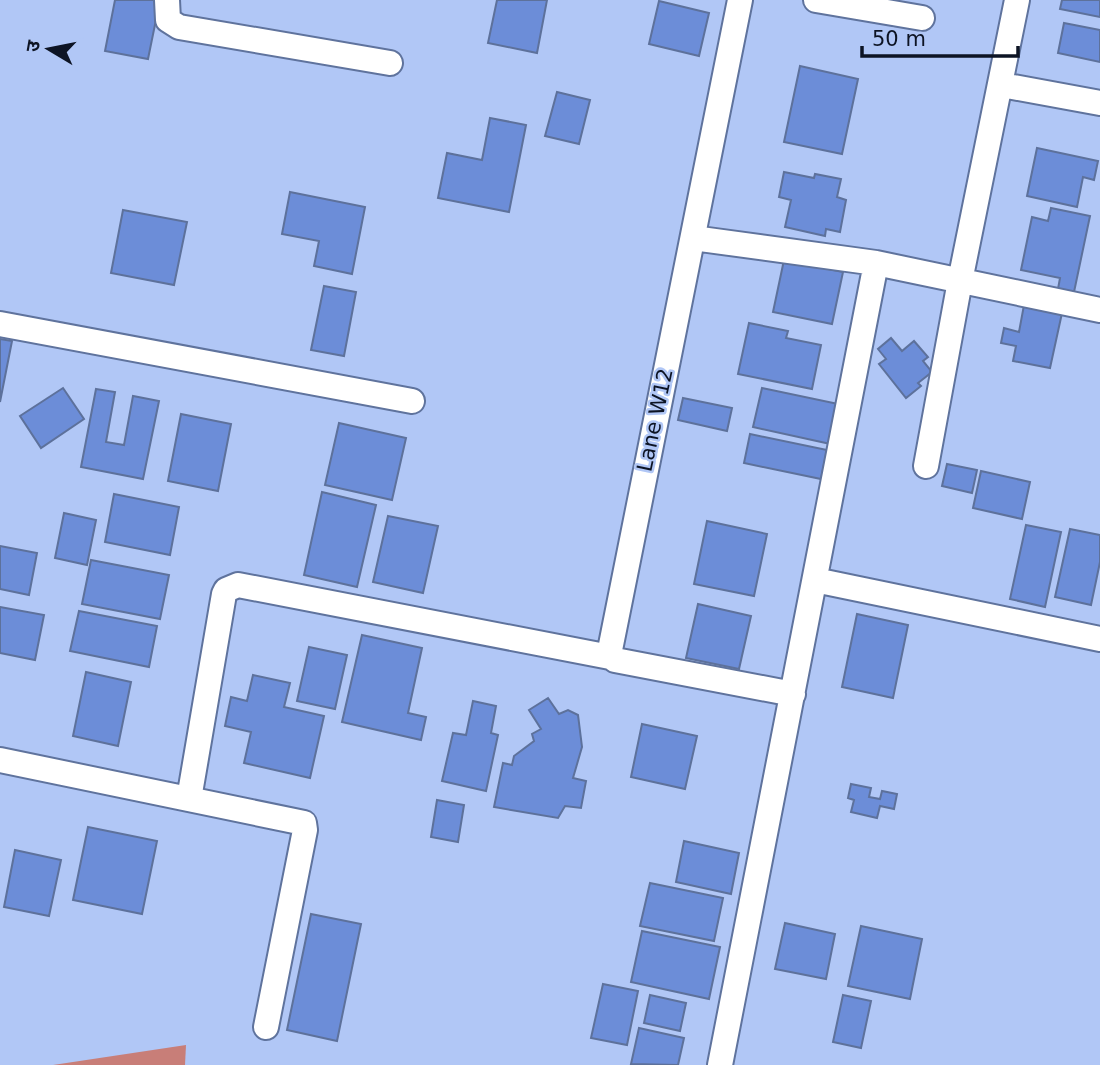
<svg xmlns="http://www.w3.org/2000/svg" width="1100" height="1065" font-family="'DejaVu Sans','Noto Sans Devanagari',sans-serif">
	<rect width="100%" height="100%" fill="#b1c7f6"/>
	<path fill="#c87e78" d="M 186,1045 L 185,1065 L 53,1065 Z"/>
	<path fill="#6c8dd8" stroke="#5d719b" stroke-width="2" d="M 115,0 L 160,0 L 148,59 L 105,51 Z
		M 497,0 L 547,0 L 537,53 L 488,43 Z
		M 1062,0 L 1100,0 L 1100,17 L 1060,9 Z
		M 659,1 L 709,13 L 699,56 L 649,44 Z
		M 1064,23 L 1100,30 L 1100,62 L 1058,53 Z
		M 800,66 L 858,79 L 842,154 L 784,142 Z
		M 557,92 L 590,100 L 579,144 L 545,136 Z
		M 490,118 L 526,125 L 509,212 L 438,198 L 447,153 L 482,160 Z
		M 1037,148 L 1098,161 L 1094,180 L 1083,177 L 1077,207 L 1027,196 Z
		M 784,172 L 814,178 L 815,174 L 841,179 L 837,197 L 846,200 L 840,232 L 826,229 L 825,236 L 785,227 L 791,200 L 779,197 Z
		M 290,192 L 365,207 L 352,274 L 314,266 L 319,241 L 282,234 Z
		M 1051,208 L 1090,216 L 1074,292 L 1058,289 L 1060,278 L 1021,270 L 1032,217 L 1048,221 Z
		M 123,210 L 187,222 L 174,285 L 111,273 Z
		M 784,260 L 843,272 L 832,324 L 773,312 Z
		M 324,286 L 356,292 L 344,356 L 311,350 Z
		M 1024,305 L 1062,313 L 1050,368 L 1013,361 L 1016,346 L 1001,343 L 1004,328 L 1019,332 Z
		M 749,323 L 788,331 L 786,338 L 821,345 L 812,389 L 738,374 Z
		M 891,338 L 902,351 L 914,341 L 928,357 L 923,361 L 932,372 L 918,383 L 921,386 L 906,398 L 879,364 L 886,359 L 878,349 Z
		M 0,339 L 12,341 L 0,402 Z
		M 63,388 L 84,419 L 41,448 L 20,416 Z
		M 762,388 L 843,405 L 835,445 L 753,427 Z
		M 96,389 L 115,392 L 106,442 L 124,445 L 133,396 L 159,401 L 143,479 L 81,467 Z
		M 683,398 L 732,408 L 727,431 L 678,420 Z
		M 181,414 L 231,424 L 218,491 L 168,481 Z
		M 339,423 L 406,438 L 392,500 L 325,485 Z
		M 750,434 L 827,450 L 821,479 L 744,463 Z
		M 947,464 L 977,470 L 972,493 L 942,486 Z
		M 981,471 L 1030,482 L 1022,519 L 973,508 Z
		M 322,492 L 376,505 L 357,587 L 304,575 Z
		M 114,494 L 179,507 L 170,555 L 105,542 Z
		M 64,513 L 96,520 L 87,565 L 55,558 Z
		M 388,516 L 438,526 L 423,593 L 373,582 Z
		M 707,521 L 767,534 L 754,596 L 694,584 Z
		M 1026,525 L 1061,532 L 1045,607 L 1010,599 Z
		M 1070,529 L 1100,535 L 1100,562 L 1091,605 L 1055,597 Z
		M 0,546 L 37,553 L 29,595 L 0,589 Z
		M 91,560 L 169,575 L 160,619 L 82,604 Z
		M 698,604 L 751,616 L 739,669 L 686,658 Z
		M 0,607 L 44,615 L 35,660 L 0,653 Z
		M 79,611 L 157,626 L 149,667 L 70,651 Z
		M 857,614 L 908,625 L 893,698 L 842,687 Z
		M 362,635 L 422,648 L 408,713 L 426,717 L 421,740 L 342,722 Z
		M 309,647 L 347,655 L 335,709 L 297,701 Z
		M 86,672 L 131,682 L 118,746 L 73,736 Z
		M 253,675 L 290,683 L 284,707 L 324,716 L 310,778 L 244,763 L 251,732 L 225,726 L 231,697 L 247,701 Z
		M 548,698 L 559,714 L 568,710 L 578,715 L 582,747 L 573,778 L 586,781 L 581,808 L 565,806 L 558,818 L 494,807 L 503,763 L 512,765 L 514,756 L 534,741 L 532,734 L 541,729 L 529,710 Z
		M 473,701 L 496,706 L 491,733 L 498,735 L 486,791 L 442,781 L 453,733 L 466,735 Z
		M 642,724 L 697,736 L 685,789 L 631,777 Z
		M 851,784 L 871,788 L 869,797 L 880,799 L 882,791 L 897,794 L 894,809 L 880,806 L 877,818 L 851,812 L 854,800 L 848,798 Z
		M 437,800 L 464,805 L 458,842 L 431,837 Z
		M 88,827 L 157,841 L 142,914 L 73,900 Z
		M 684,841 L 739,853 L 731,894 L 676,882 Z
		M 15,850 L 61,860 L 49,916 L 4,907 Z
		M 650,883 L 723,898 L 714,941 L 640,926 Z
		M 311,914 L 361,924 L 337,1041 L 287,1030 Z
		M 785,923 L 835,934 L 826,979 L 775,969 Z
		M 861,926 L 922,939 L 910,999 L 848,986 Z
		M 642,931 L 720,947 L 709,999 L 631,982 Z
		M 603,984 L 638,991 L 627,1045 L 591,1038 Z
		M 650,995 L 686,1003 L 680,1031 L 644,1023 Z
		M 843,995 L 871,1001 L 861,1048 L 833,1042 Z
		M 639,1028 L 684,1038 L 678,1065 L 631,1064 Z"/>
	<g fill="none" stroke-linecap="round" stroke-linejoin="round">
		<g stroke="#5f739d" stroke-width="28">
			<path id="minor" d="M 167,0 L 168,20 L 179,27 L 390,63
				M 740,0 L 609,655 L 615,660 L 793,694
				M 816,0 L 922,18
				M 1002,85 L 1100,103
				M 693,238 L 876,263 L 1100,310
				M 0,324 L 412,401
				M 926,466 L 960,281 L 1017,0
				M 815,580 L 1100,639
				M 0,760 L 304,823 L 305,830 L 266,1027
				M 189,799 L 224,594 L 226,590 L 238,585 L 610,657
				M 720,1065 L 876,263"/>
		</g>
		<use href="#minor" stroke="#fff" stroke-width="24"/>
	</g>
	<g text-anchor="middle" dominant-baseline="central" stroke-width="5" stroke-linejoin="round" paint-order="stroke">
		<g font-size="21" fill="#0d1424" stroke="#b1c7f6">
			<text transform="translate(655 420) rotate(-78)">Lane W12</text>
		</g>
	</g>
	<g transform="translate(49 49) rotate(280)" stroke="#b1c7f6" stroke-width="5" paint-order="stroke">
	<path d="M0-5L12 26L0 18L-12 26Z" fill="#0d1424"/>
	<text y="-10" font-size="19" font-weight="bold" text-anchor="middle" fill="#0d1424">उ</text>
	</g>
	<path d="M862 46v10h156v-10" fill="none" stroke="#0d1424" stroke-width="3.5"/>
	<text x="872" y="46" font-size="21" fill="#0d1424" stroke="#b1c7f6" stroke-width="5" paint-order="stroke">50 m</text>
</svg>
